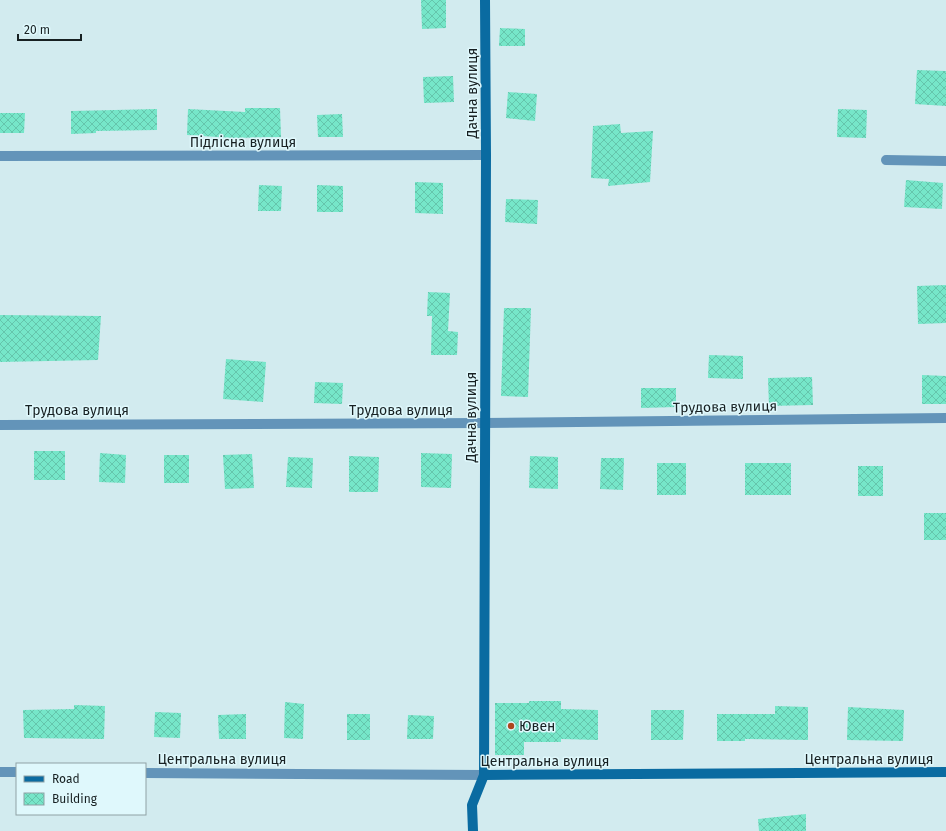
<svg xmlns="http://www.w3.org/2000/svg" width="946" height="831" font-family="'Fira Sans',sans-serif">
	<defs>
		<pattern id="building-cross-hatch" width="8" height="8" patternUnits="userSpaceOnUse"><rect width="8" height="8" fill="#76e6c9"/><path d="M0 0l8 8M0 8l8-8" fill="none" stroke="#65c5ac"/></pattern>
	</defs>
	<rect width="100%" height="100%" fill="#d2ebef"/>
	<path fill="url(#building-cross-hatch)" d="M 421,0 L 446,0 L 446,28 L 422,29 Z
		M 500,28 L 525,29 L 525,46 L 499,46 Z
		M 917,70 L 946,71 L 946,106 L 915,104 Z
		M 453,76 L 454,102 L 424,103 L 423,77 Z
		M 508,92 L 537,94 L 535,121 L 506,118 Z
		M 245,108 L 280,108 L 281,137 L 233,138 L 187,135 L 188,109 L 245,112 Z
		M 157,109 L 157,130 L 96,131 L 96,133 L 71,134 L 71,111 Z
		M 838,109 L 867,110 L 866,138 L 837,137 Z
		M 0,113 L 25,113 L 24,133 L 0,133 Z
		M 342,114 L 343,137 L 318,137 L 317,115 Z
		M 620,124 L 621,133 L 653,131 L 650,182 L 608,186 L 609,179 L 591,178 L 593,126 Z
		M 906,180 L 943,183 L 942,209 L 904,207 Z
		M 415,182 L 443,183 L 443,214 L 415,213 Z
		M 259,185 L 282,186 L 281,211 L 258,211 Z
		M 317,185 L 343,186 L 343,212 L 317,212 Z
		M 506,199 L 538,200 L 537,224 L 505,222 Z
		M 946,285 L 946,323 L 918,324 L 917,286 Z
		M 428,292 L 450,293 L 448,331 L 458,332 L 457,355 L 431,355 L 432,316 L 427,316 Z
		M 504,308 L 531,308 L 528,397 L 501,396 Z
		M 0,315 L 101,316 L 98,360 L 0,362 Z
		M 709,355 L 743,356 L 743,379 L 708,378 Z
		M 226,359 L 266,362 L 263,402 L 223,399 Z
		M 922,375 L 946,376 L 946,404 L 922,404 Z
		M 812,377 L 813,405 L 769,406 L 768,378 Z
		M 315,382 L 343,383 L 342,404 L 314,403 Z
		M 641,388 L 676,388 L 676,407 L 641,408 Z
		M 34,451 L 65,451 L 65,480 L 34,480 Z
		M 100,453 L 126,455 L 125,483 L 99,482 Z
		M 421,453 L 452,454 L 451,488 L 421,487 Z
		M 252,454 L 254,488 L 225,489 L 223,455 Z
		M 164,455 L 189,455 L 189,483 L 164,483 Z
		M 349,456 L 379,457 L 378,492 L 349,492 Z
		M 530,456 L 558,457 L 558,489 L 529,488 Z
		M 288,457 L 313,458 L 312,488 L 286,487 Z
		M 601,458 L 624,458 L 623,490 L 600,489 Z
		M 657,463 L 686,463 L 686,495 L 657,495 Z
		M 745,463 L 791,463 L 791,495 L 745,495 Z
		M 858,466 L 883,466 L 883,496 L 858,496 Z
		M 924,513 L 946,513 L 946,540 L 924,540 Z
		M 529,701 L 561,701 L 561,709 L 598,710 L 598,740 L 561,739 L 561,742 L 524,742 L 524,755 L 495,755 L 495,703 L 529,703 Z
		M 285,702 L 304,704 L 303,739 L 284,738 Z
		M 74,705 L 105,706 L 104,739 L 24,738 L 23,710 L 74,709 Z
		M 775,706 L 808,707 L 808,740 L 745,739 L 745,741 L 717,741 L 717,714 L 775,714 Z
		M 848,707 L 904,710 L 903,741 L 847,740 Z
		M 651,710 L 684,710 L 683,740 L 651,740 Z
		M 155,712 L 181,713 L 180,738 L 154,737 Z
		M 246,714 L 246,739 L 219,739 L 218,715 Z
		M 347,714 L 370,714 L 370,740 L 347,740 Z
		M 408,715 L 434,716 L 433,739 L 407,739 Z
		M 806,814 L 806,831 L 759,831 L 758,819 Z"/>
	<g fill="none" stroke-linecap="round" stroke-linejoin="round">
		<path stroke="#6394b9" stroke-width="10" d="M 886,160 L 946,161"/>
		<path stroke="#6394b9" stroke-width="10" d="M 0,156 L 486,155
			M 0,425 L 484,423 L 946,418
			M 0,772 L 17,772
			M 145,773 L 484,775"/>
		<path stroke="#0a6ba1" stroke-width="10" d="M 484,775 L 946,772
			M 473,831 L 472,805 L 484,775 L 486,155 L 485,0"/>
	</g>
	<circle fill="#ad471f" stroke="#dff8fc" stroke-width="1.5" cx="511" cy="726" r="4"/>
	<g text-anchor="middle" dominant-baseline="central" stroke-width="3" stroke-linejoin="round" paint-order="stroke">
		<g font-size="14" fill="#172022" stroke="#dff8fc">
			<text transform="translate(472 93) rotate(-90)">Дачна вулиця</text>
			<text x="243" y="142">Підлісна вулиця</text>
			<text transform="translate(725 407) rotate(-1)">Трудова вулиця</text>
			<text x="77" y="410">Трудова вулиця</text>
			<text x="401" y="410">Трудова вулиця</text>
			<text transform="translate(471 417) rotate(-90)">Дачна вулиця</text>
			<text x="222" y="759">Центральна вулиця</text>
			<text x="869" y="759">Центральна вулиця</text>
			<text x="545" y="761">Центральна вулиця</text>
		</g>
		<g font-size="14" fill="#172022" stroke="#dff8fc" text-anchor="start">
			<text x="519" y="726">Ювен</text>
		</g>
	</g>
	<rect x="16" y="763" width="130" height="52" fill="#dff8fc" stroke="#8fa2a5"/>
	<rect x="24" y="776" width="20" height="6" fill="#0a6ba1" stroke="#8fa2a5"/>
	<text x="52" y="783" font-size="12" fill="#172022">Road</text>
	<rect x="24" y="793" width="20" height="12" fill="url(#building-cross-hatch)" stroke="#8fa2a5"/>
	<text x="52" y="803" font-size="12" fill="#172022">Building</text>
	<path d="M18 34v6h63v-6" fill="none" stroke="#172022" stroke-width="2"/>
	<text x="24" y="34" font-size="12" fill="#172022" stroke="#dff8fc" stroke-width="3" paint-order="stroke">20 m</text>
</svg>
